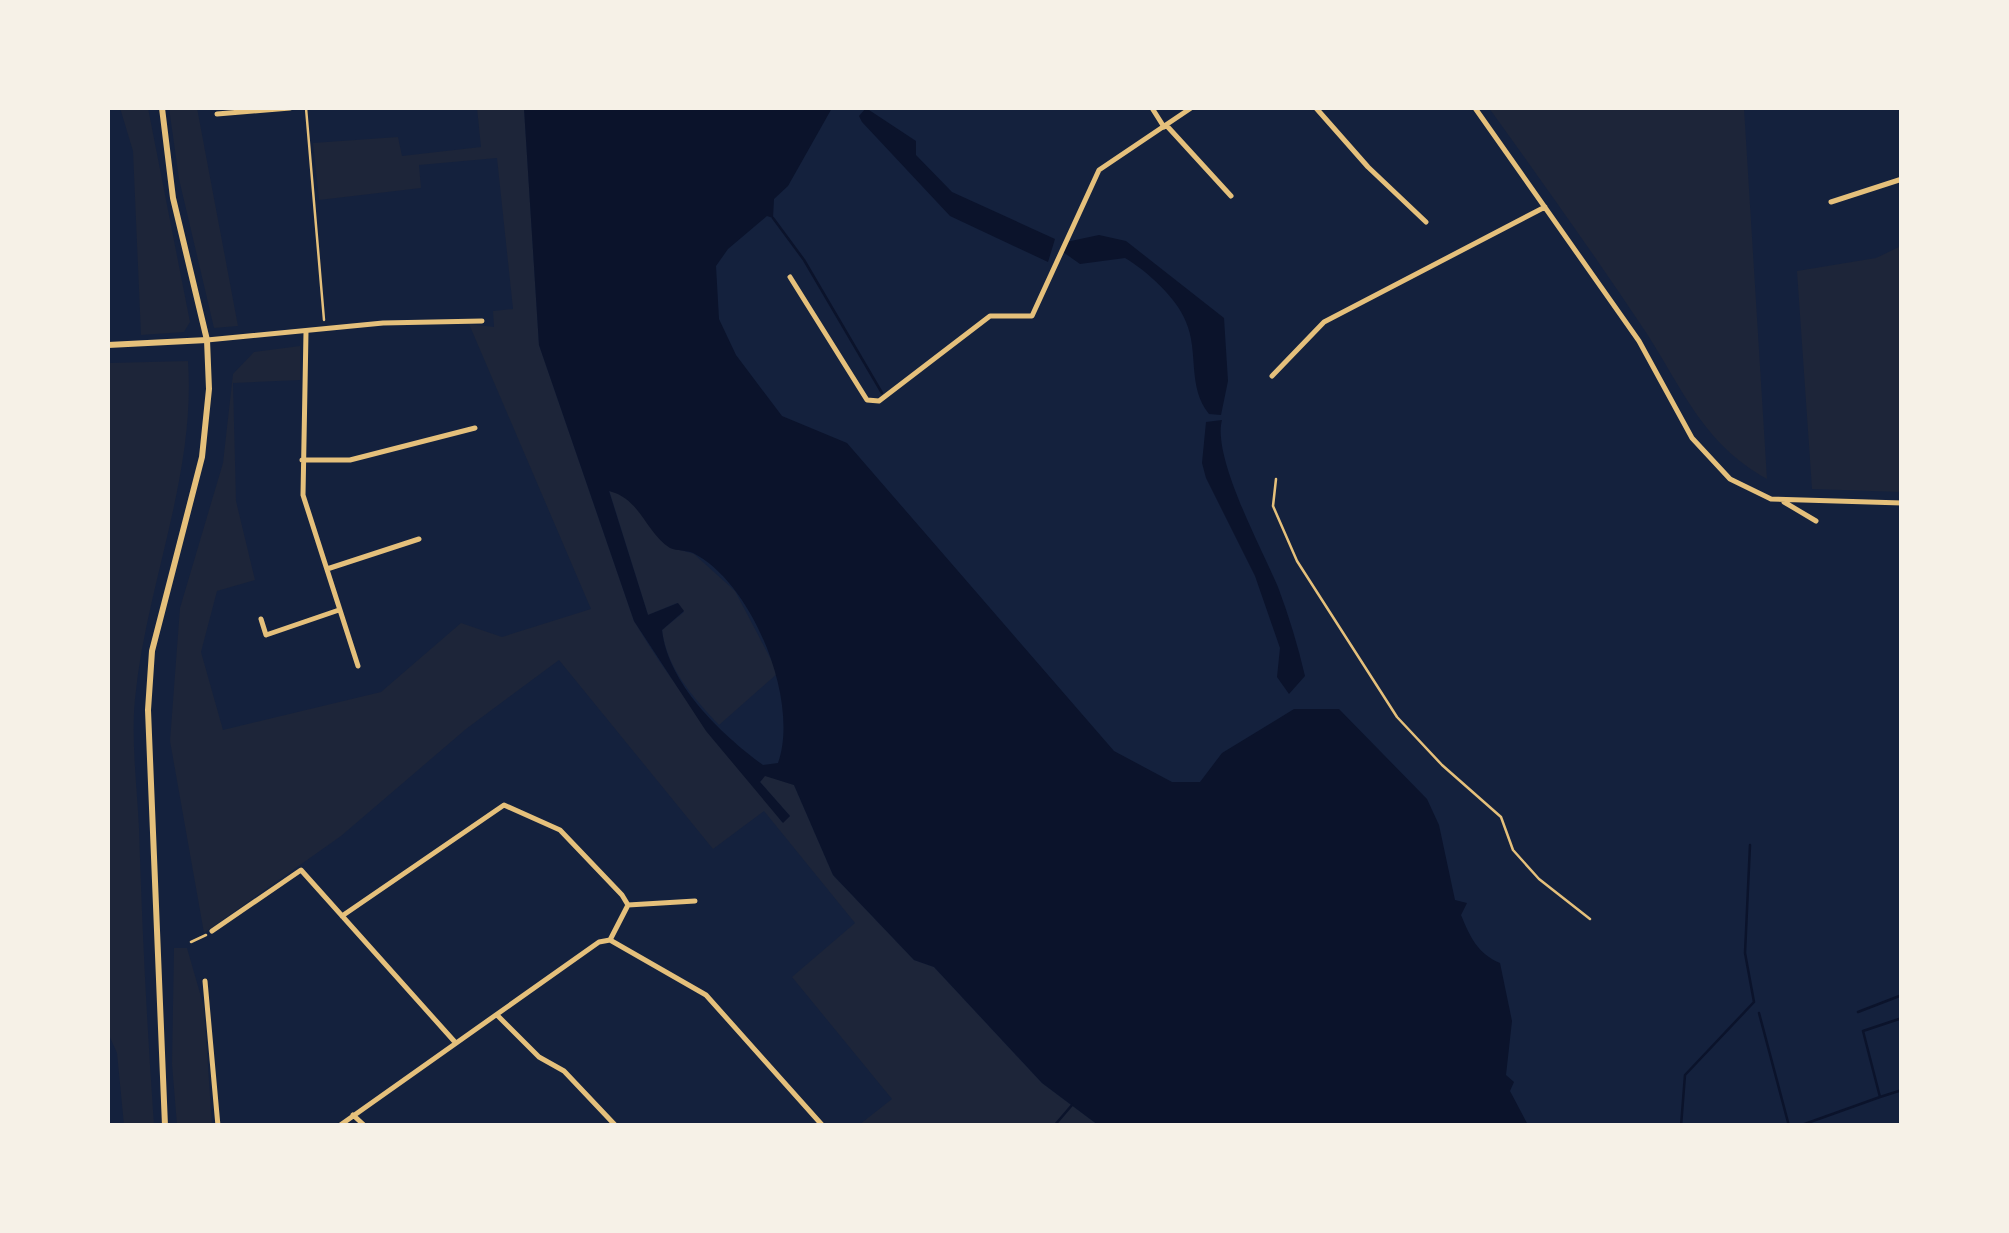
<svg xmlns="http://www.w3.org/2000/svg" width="2009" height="1233" font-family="Karla,sans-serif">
	<rect width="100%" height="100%" fill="#14213d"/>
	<path fill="#1d2539" d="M 120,108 L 148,108 L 190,322 L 184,332 L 141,335 L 133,151 Z
		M 169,108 L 197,108 L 238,326 L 214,328 L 179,179 Z
		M 477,108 L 524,108 L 539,345 L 634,621 C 677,694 731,755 782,822 L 790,816 L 760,782 L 765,775 L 794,785 L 833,875 L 914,960 L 934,967 L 1042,1083 L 1098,1125 L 859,1125 L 892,1099 L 792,977 L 855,923 L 764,811 L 713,849 L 559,660 L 466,729 L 341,836 L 204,933 L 170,741 L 180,608 L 223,463 L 233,374 L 254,352 L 300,346 L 300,380 L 233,383 L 236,501 L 255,580 L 217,591 L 201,652 L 223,730 L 381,692 L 461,623 L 502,637 L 591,609 L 469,324 L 494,327 L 493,311 L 513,309 L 497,158 L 419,165 L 421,188 L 319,200 L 313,143 L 398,137 L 402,156 L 481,147 Z
		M 1489,108 L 1744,108 L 1767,479 C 1701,442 1683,388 1643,328 C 1593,253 1541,180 1489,108 Z
		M 1901,246 L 1901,492 L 1812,489 L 1797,271 L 1876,258 Z
		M 188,361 C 196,476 146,585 135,699 C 131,741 137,786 139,828 C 142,928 147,1026 154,1125 L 124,1125 L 117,1053 L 108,1033 L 108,386 L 110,363 Z
		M 609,490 L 627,496 L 670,547 L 694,554 L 735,591 L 778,673 L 719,725 C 693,697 667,669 662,630 L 684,612 L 677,603 L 648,615 Z
		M 174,948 L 187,948 L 204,1007 L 212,1125 L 177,1125 L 172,1064 Z"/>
	<path fill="#0b132b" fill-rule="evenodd" d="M 524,108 L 832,108 L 788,186 L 774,199 L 773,218 L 767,216 L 728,249 L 716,266 L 719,319 L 736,355 L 782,416 L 847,443 L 1114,751 L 1172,782 L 1200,782 L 1222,753 L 1294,709 L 1339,709 L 1427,799 L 1439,825 L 1455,900 L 1467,903 L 1461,915 C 1470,937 1478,954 1500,963 L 1512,1021 L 1506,1075 L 1514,1082 L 1510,1091 L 1528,1125 L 1098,1125 L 1042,1083 L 934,967 L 914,960 L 833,875 L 794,785 L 765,776 L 760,782 L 790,816 L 783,823 L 706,731 L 634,621 L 539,345 ZM 609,491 C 641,499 645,532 670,548 C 677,551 686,550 693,553 C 753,583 800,702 778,763 L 763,765 C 721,734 668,684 662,630 L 684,611 L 678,603 L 648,615 Z
		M 866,108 L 916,141 L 916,155 L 952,192 L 1055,239 L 1048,262 L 950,216 L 862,122 L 859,116 Z
		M 1099,235 L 1126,241 L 1224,318 L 1228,381 L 1221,415 L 1209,414 C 1187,387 1199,352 1186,322 C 1177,298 1147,271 1125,258 L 1080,264 L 1063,252 L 1066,242 Z
		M 1222,420 C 1212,457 1262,549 1278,587 C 1289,616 1298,646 1305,676 L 1289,694 L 1277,677 L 1280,648 L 1255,576 L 1206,478 L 1202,463 L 1206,422 Z"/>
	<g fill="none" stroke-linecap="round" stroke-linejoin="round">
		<path stroke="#0b132b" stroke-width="2.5" d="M 773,218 L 804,260 L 882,393
			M 1858,1012 L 1902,995
			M 1759,1013 L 1789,1126
			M 1880,1097 L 1902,1090
			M 1054,1126 L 1072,1105
			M 1681,1126 L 1685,1075 L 1754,1002 L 1745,953 L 1750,845
			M 1799,1126 L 1880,1097 L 1863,1031 L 1902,1018"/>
		<path stroke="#e5c07b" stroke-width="2.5" d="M 306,108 L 324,320
			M 1276,479 L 1273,506 L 1297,561 L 1397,717 L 1442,765 L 1501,817 L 1513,850 L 1539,879 L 1590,919
			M 191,942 L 206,935"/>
		<path stroke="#e5c07b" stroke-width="5" d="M 1152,108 L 1164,127
			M 1316,108 L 1368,167 L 1426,222
			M 1475,108 L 1639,341 L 1692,438 L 1730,479 L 1771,499 L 1902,503
			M 217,114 L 290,108
			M 1167,126 L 1231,196
			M 1831,202 L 1902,179
			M 790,277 L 867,400 L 879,401 L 990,316 L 1032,316 L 1099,170 L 1191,108
			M 306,332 L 303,495 L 358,666
			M 207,340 L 383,323 L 482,321
			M 1272,376 L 1324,322 L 1545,207
			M 302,460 L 350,460 L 475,428
			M 1784,502 L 1816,521
			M 327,569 L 419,539
			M 261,619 L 266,635 L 339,610
			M 628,905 L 695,901
			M 342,916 L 504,805 L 560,830 L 622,895 L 628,905 L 610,940
			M 212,931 L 301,870 L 454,1041
			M 205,981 L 218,1126
			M 497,1015 L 539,1057 L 564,1071 L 616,1126
			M 353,1115 L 365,1126
			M 339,1126 L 599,942 L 610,940 L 706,995 L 823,1126"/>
		<path stroke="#e5c07b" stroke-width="6" d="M 108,345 L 207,340"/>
		<path stroke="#e5c07b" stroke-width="6" d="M 162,108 L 173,198 L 207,340 L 209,389 L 202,457 L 152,651 L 148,710 L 165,1126"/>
	</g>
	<rect width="2009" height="1233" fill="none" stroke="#f6f1e7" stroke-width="220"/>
</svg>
